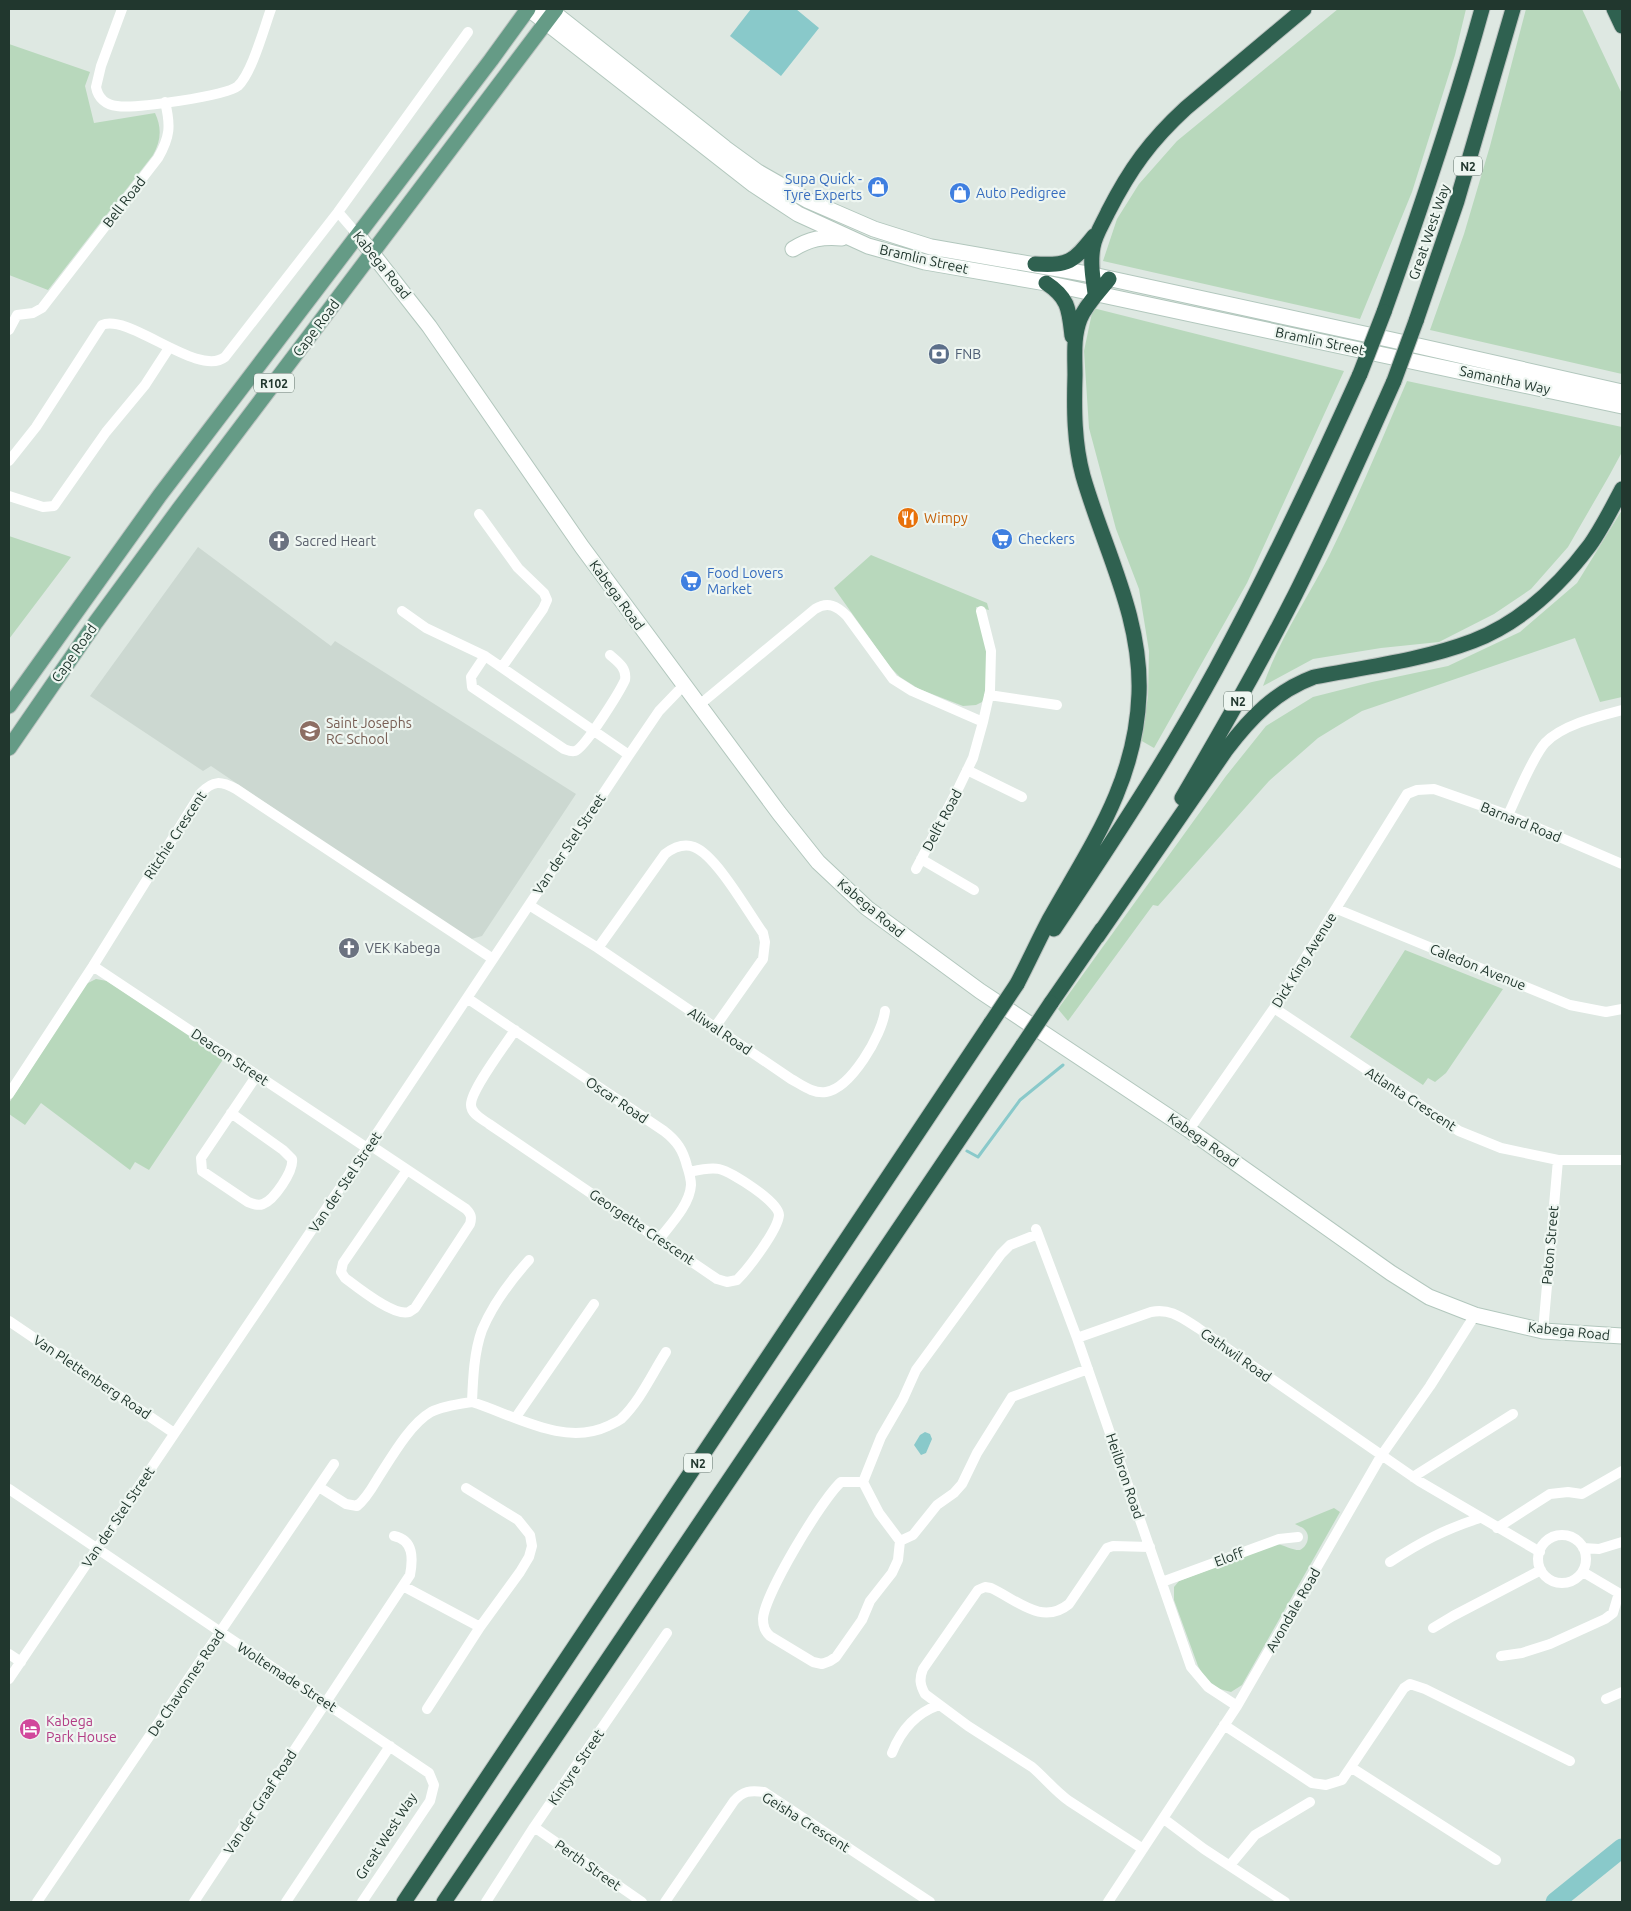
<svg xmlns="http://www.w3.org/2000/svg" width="1631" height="1911" font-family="Ubuntu,sans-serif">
	<rect width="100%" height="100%" fill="#dee8e2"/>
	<path fill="#ccd8d1" d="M 198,547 L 331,646 L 335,641 L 576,794 L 482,936 L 468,940 L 211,766 L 203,771 L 90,696 Z"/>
	<path fill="#b8d8bc" d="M 1338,9 L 1466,9 L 1455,55 L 1412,192 L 1360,319 L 1103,261 L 1117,219 L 1139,184 L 1177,141 Z
		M 1526,9 L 1582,9 L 1622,94 L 1622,374 L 1430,330 L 1464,234 L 1490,146 Z
		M 9,44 L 90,72 L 85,86 L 94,123 L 155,113 C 162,128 161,141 153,155 L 48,290 L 9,275 Z
		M 1093,308 L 1344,371 L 1247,583 L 1154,748 L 1140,740 L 1148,697 L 1149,651 L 1139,589 L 1116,529 L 1089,428 L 1084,351 Z
		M 1407,381 L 1622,427 L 1622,452 L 1609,476 L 1568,547 L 1531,589 L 1494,614 L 1439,642 L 1381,648 L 1313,659 L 1263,686 C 1279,639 1308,598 1330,554 C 1358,497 1382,439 1407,381 Z
		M 1622,510 L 1622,697 L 1600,702 L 1575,638 L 1362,711 L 1318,738 L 1269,781 L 1158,906 L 1153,905 L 1068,1021 L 1058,1009 L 1226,776 L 1266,726 L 1313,697 L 1372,682 L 1448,666 L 1520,632 L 1577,583 Z
		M 9,536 L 71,557 L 9,639 Z
		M 871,555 L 987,603 L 989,610 L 976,607 L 989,661 L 985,696 L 982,702 L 976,705 L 963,706 L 919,689 L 900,677 L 890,667 L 834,588 Z
		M 1405,950 L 1503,989 L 1446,1073 L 1435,1082 L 1428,1078 L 1423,1085 L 1350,1037 Z
		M 96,979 L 107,981 L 224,1058 L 149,1170 L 135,1162 L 130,1170 L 41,1103 L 25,1125 L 9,1114 L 9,1103 L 86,984 Z
		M 1334,1508 L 1340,1512 L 1242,1685 L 1231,1692 L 1216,1688 L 1205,1678 L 1198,1666 L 1174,1600 L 1174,1587 L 1179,1581 L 1277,1544 C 1283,1545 1295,1551 1300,1550 C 1307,1547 1311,1536 1305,1530 C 1303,1527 1298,1526 1295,1524 Z"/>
	<path fill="#89c9ca" d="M 751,9 L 796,9 L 819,28 L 781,76 L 730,36 Z
		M 925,1432 L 930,1434 L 932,1439 L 926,1453 L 921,1455 L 914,1445 L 920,1435 Z"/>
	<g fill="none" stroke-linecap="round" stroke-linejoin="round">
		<path stroke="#89c9ca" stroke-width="3" d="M 967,1151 L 978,1157 L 1020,1100 L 1063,1065"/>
		<path stroke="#89c9ca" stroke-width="19" d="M 1555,1902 L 1622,1848"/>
		<g stroke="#b2c7bd" stroke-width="17">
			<path id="secondary" d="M 529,9 L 754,185 L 798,214 L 868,246 L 925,262 L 1046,283 L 1622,406
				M 549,9 L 725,148 L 758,172 L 807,200 L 874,229 L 931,247 L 1093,275 L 1392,340 L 1622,392
				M 357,234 L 429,326 L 582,547 L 779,813 L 818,862 L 867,908 L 980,991 L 1189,1130 L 1391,1273 L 1429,1297 L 1475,1315 L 1543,1331 L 1622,1336
				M 793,249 C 809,239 823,236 842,238"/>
		</g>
		<g stroke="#bcc3c0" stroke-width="17">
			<path id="primary" d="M 9,706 L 160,495 L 491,60 L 528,9
				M 9,748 L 96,622 L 179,509 L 556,9"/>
		</g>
		<g stroke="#bcc3c0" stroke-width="17">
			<path id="highway" d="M 1614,9 L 1622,26
				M 1035,264 C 1069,266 1073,262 1094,236
				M 1046,283 C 1069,298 1069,310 1072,336
				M 1095,293 C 1093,278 1090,263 1093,247 C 1095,235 1103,223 1108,212 C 1130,169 1150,141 1186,108 L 1304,9
				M 1384,312 C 1420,211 1454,111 1482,9
				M 1416,321 L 1457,201 L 1513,9
				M 1182,798 C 1221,732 1260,664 1295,595 C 1330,525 1362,453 1394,381
				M 1054,929 C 1111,844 1167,759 1216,669 C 1268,573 1315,474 1360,374
				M 1097,937 L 1226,750 C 1250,718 1276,691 1314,677 C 1367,667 1423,660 1473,641 C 1520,623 1560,585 1590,545 C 1602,528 1612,508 1622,489
				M 1017,984 C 1028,963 1038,941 1049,920 C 1091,845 1136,783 1139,694 C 1142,617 1104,549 1083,476 C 1074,443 1074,409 1075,375 C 1075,356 1073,337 1080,319 C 1086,304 1100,291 1109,279
				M 1051,1003 L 1102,929
				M 404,1902 L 991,1023
				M 444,1902 L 1023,1045"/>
		</g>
		<path stroke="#fff" stroke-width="10" d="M 122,9 L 101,66 L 96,87 C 98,98 106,105 117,106 C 134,109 226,96 238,86 C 252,73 264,28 271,9
			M 338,212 L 357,234
			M 9,330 L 17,315 L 33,313 L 42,308 L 158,158 C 170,137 171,126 165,102
			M 9,461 L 36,427 L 102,325 C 129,313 198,378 225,357 L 338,212 L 468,32
			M 9,496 L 43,507 L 54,506 L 106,432 L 145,385 L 169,348
			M 479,514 L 518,568 L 544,593 L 547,600 L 543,609 L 502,667
			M 402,611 L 426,628 L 485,656 L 629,755
			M 485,656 L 471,677 L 472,687 L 564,749 C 567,750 571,752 575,751 C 585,748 620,691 625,680 C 627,668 618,662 610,655
			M 989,695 L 1057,705
			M 698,706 L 815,609 C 828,601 837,606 847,616 L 893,679 L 912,691 L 983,722
			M 967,770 L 1022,797
			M 1508,815 C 1517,796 1532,758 1545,743 C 1562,725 1599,716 1622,710
			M 921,859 L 974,890
			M 916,869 L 959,787 L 973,758 L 983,722 L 990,691 L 991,651 L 981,611
			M 529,905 L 598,948 L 791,1079 C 802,1085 813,1094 826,1092 C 851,1088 882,1035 885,1011
			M 1337,909 L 1570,1005 L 1606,1012 L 1622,1009
			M 598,948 L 665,854 C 673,848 683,843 694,847 C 716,855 748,912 763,933 L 765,942 L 763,959 L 715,1027
			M 93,966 L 367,1148
			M 467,998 L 664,1131 C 677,1141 683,1150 687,1166 C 689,1172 691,1179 691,1185 C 690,1204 671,1224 660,1238
			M 1274,1008 L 1459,1131 L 1501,1148 L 1558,1160 L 1622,1160
			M 515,1030 C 506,1044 470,1091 471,1105 C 471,1114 482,1119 489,1124 L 717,1279 L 727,1282 L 737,1280 C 748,1269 778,1230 779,1215 C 779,1202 732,1172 719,1169 C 710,1167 698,1170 689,1172
			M 9,1094 L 93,966 L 201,793 C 213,780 221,781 236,789 L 493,959
			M 231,1113 L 283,1150 L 292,1159 C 294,1171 274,1200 263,1204 C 258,1206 253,1204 248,1202 L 202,1171 L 201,1158 L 257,1075
			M 1189,1130 L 1274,1008 L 1407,794 L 1417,790 L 1434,789 L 1508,815 L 1622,864
			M 370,1145 L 466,1209 C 471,1214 472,1217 470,1224 L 415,1308 C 415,1308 409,1312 409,1312 C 394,1317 357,1287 345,1278 L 341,1272 L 343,1263 L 407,1170
			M 1036,1229 L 1077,1338 L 1191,1667 L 1208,1687 L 1237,1706
			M 9,1321 L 174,1433
			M 1543,1331 L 1558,1160
			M 1077,1338 L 1151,1312 C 1171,1308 1182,1318 1198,1328 L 1419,1481 L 1540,1552
			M 472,1402 C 473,1378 474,1352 482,1330 C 493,1304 511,1280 529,1260
			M 516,1417 L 594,1304
			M 1413,1477 L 1513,1414
			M 863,1482 L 841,1482 C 822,1499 764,1595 763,1619 C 763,1627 765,1631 770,1636 L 813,1662 L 822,1664 L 830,1661 L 836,1657 L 862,1620 L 870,1601 L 892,1573 L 898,1560 L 900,1541 L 879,1513 L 863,1482 L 881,1437 L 903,1399 L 916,1370 L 1001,1254 L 1010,1245 L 1038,1234
			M 319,1487 L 346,1504 L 357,1506 C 366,1499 372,1488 378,1478 C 391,1458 410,1424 431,1412 C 443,1406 459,1404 472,1402 C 514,1415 564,1447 608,1426 C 612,1424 617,1422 621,1419 C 640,1401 652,1374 666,1352
			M 9,1489 L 429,1773 L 434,1785 L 430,1801 L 362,1902
			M 1497,1528 L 1550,1494 L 1568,1492 L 1582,1494 L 1622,1471
			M1538 1559a24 24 0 1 1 48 0a24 24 0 1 1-48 0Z
			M 900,1541 L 913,1535 L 937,1505 L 954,1493 L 962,1484 L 977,1453 L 1012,1397 L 1088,1369
			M 1583,1548 L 1599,1549 L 1622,1542
			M 1390,1562 C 1421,1542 1445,1529 1480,1518
			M 1583,1572 L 1622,1595
			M 1162,1582 L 1279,1539 L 1298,1537
			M 403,1586 L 480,1627
			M 1433,1628 L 1453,1616 L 1541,1570
			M 9,1654 L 21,1662
			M 1501,1656 L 1522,1653 L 1550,1644 L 1605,1619 L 1613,1613 L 1619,1593
			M 9,1679 L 367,1148 L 629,755 L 659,711 L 683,686
			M 1606,1699 L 1622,1692
			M 427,1709 L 480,1627 L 520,1572 L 529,1557 L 532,1546 L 530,1535 L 518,1520 L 466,1488
			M 1224,1725 L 1312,1783 L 1326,1785 L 1342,1780 L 1404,1688 L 1410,1684 L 1425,1689 L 1570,1761
			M 892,1753 C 901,1730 916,1713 939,1705
			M 1352,1768 L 1496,1860
			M 1164,1819 L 1204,1849 L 1285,1902
			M 534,1827 L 642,1902
			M 1143,1849 L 1069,1801 C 1055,1791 1045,1778 1032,1767 L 968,1726 L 925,1694 C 920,1685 919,1679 923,1669 L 978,1590 L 985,1587 L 991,1588 C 1017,1600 1042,1626 1069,1604 L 1107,1548 L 1113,1546 L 1150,1547
			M 1230,1865 L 1255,1835 L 1310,1802
			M 37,1902 L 334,1464
			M 194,1902 L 410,1575 C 413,1559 414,1540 394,1536
			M 286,1902 L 390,1746
			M 486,1902 L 534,1827 L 667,1633
			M 665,1902 L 734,1801 C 743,1791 750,1790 764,1792 L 930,1902
			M 1108,1902 L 1237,1706 L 1381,1456 L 1430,1386 L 1475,1315"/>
		<use href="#secondary" stroke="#fff" stroke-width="15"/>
		<use href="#primary" stroke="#659b86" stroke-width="15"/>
		<use href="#highway" stroke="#2f6150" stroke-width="15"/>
		<g stroke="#bcc3c0" stroke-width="17" stroke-linecap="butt">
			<path id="highway-bridge" d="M 1360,374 L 1384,312
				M 1394,381 L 1416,321
				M 991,1023 L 1017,984
				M 1023,1045 L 1051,1003"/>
		</g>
		<use href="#highway-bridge" stroke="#2f6150" stroke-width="15"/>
	</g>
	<defs>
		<g id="shop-disc" transform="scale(1.125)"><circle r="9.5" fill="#3f7fe0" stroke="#eef6f1"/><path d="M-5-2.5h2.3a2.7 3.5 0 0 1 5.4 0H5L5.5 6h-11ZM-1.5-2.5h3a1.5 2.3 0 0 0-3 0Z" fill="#fff"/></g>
		<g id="bank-disc" transform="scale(1.125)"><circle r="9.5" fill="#5c6f8a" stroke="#eef6f1"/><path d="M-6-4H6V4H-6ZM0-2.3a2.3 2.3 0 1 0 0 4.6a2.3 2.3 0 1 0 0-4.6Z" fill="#fff"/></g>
		<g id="restaurant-disc" transform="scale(1.125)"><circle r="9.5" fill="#e8710a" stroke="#eef6f1"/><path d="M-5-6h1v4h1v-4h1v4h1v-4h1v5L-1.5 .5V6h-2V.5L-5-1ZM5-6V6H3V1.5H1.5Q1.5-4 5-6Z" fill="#fff"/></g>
		<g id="supermarket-disc" transform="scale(1.125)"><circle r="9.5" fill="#3f7fe0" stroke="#eef6f1"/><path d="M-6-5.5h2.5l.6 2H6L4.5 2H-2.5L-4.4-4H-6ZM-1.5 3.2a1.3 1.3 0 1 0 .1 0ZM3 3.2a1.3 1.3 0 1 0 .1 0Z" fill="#fff"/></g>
		<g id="church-disc" transform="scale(1.125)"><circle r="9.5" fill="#6b7280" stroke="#eef6f1"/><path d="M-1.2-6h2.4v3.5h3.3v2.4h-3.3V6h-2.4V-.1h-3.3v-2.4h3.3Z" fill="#fff"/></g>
		<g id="school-disc" transform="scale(1.125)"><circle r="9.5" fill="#8d6e63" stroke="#eef6f1"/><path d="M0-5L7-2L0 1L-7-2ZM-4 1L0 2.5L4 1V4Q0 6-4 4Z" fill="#fff"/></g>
		<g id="hotel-disc" transform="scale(1.125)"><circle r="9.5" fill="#d1479c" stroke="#eef6f1"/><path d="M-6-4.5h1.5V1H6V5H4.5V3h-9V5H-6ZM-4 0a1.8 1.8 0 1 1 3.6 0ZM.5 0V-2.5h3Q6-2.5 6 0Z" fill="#fff"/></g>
	</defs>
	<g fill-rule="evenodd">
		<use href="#shop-disc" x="878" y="187"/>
		<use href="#shop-disc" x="960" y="193"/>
		<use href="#bank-disc" x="939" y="354"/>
		<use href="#restaurant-disc" x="908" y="518"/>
		<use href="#supermarket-disc" x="1002" y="539"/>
		<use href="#church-disc" x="279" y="541"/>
		<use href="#supermarket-disc" x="691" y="581"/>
		<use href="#school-disc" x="310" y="731"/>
		<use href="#church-disc" x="349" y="948"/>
		<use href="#hotel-disc" x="30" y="1729"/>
	</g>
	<g text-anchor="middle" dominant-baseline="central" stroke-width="4.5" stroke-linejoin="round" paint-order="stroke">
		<g fill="#eef6f1" stroke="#5e7068" stroke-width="1">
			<rect x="1454" y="156.5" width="28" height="19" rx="4"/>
			<rect x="254" y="373.5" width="40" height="19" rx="4"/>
			<rect x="1224" y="691.5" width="28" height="19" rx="4"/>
			<rect x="684" y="1453.5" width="28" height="19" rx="4"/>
		</g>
		<g font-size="12" font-weight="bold" fill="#21372e">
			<text x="1468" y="166">N2</text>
			<text x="274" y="383">R102</text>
			<text x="1238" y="701">N2</text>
			<text x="698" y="1463">N2</text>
		</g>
		<g font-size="14" fill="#366cbe" stroke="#eef6f1" text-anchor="start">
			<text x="862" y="179" text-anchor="end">Supa Quick -<tspan x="862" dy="16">Tyre Experts</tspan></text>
			<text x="976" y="193">Auto Pedigree</text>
			<text x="1018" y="539">Checkers</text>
			<text x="707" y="573">Food Lovers<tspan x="707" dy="16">Market</tspan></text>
		</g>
		<g font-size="14" fill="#21372e" stroke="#eef6f1">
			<text transform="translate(124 202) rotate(-52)">Bell Road</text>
			<text transform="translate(1429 232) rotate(-71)">Great West Way</text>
			<text transform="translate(924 259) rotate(13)">Bramlin Street</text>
			<text transform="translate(382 265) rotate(51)">Kabega Road</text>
			<text transform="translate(316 328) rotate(-53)">Cape Road</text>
			<text transform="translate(1320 341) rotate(12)">Bramlin Street</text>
			<text transform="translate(1505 380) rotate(12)">Samantha Way</text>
			<text transform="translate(617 595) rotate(54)">Kabega Road</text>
			<text transform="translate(74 653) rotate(-55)">Cape Road</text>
			<text transform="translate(942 820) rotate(-62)">Delft Road</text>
			<text transform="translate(1521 822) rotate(22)">Barnard Road</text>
			<text transform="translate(175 835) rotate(-57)">Ritchie Crescent</text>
			<text transform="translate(569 844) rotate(-56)">Van der Stel Street</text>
			<text transform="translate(871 908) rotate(40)">Kabega Road</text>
			<text transform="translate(1304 960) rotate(-58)">Dick King Avenue</text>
			<text transform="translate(1478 967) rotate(22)">Caledon Avenue</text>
			<text transform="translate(720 1031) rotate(34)">Aliwal Road</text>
			<text transform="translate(230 1057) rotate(34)">Deacon Street</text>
			<text transform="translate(1411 1099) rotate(33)">Atlanta Crescent</text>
			<text transform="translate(617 1100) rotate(34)">Oscar Road</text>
			<text transform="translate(1203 1140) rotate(35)">Kabega Road</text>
			<text transform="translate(345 1182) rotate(-56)">Van der Stel Street</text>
			<text transform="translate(642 1227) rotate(34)">Georgette Crescent</text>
			<text transform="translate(1550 1245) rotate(-85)">Paton Street</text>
			<text transform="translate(1569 1331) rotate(6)">Kabega Road</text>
			<text transform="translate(1236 1355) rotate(35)">Cathwil Road</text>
			<text transform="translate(92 1377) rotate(34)">Van Plettenberg Road</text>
			<text transform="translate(1125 1476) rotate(71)">Heilbron Road</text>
			<text transform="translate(118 1517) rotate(-56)">Van der Stel Street</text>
			<text transform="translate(1229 1557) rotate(-20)">Eloff</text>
			<text transform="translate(1293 1610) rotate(-60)">Avondale Road</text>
			<text transform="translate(287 1677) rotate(33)">Woltemade Street</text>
			<text transform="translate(186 1683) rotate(-56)">De Chavonnes Road</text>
			<text transform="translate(576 1767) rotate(-56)">Kintyre Street</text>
			<text transform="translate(260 1802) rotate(-57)">Van der Graaf Road</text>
			<text transform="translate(806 1822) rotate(32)">Geisha Crescent</text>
			<text transform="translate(386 1836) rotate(-57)">Great West Way</text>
			<text transform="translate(588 1865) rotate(35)">Perth Street</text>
		</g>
		<g font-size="14" fill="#4e5e75" stroke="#eef6f1" text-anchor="start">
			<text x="955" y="354">FNB</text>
		</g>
		<g font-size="14" fill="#c56008" stroke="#eef6f1" text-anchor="start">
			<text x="924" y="518">Wimpy</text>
		</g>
		<g font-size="14" fill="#5b616d" stroke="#eef6f1" text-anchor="start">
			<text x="295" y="541">Sacred Heart</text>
			<text x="365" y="948">VEK Kabega</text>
		</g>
		<g font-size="14" fill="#785e54" stroke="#eef6f1" text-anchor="start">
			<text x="326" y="723">Saint Josephs<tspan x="326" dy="16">RC School</tspan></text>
		</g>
		<g font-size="14" fill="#b23c85" stroke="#eef6f1" text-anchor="start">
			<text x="46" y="1721">Kabega<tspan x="46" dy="16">Park House</tspan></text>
		</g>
	</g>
	<rect width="1631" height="1911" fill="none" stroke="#21372e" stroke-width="20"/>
</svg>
